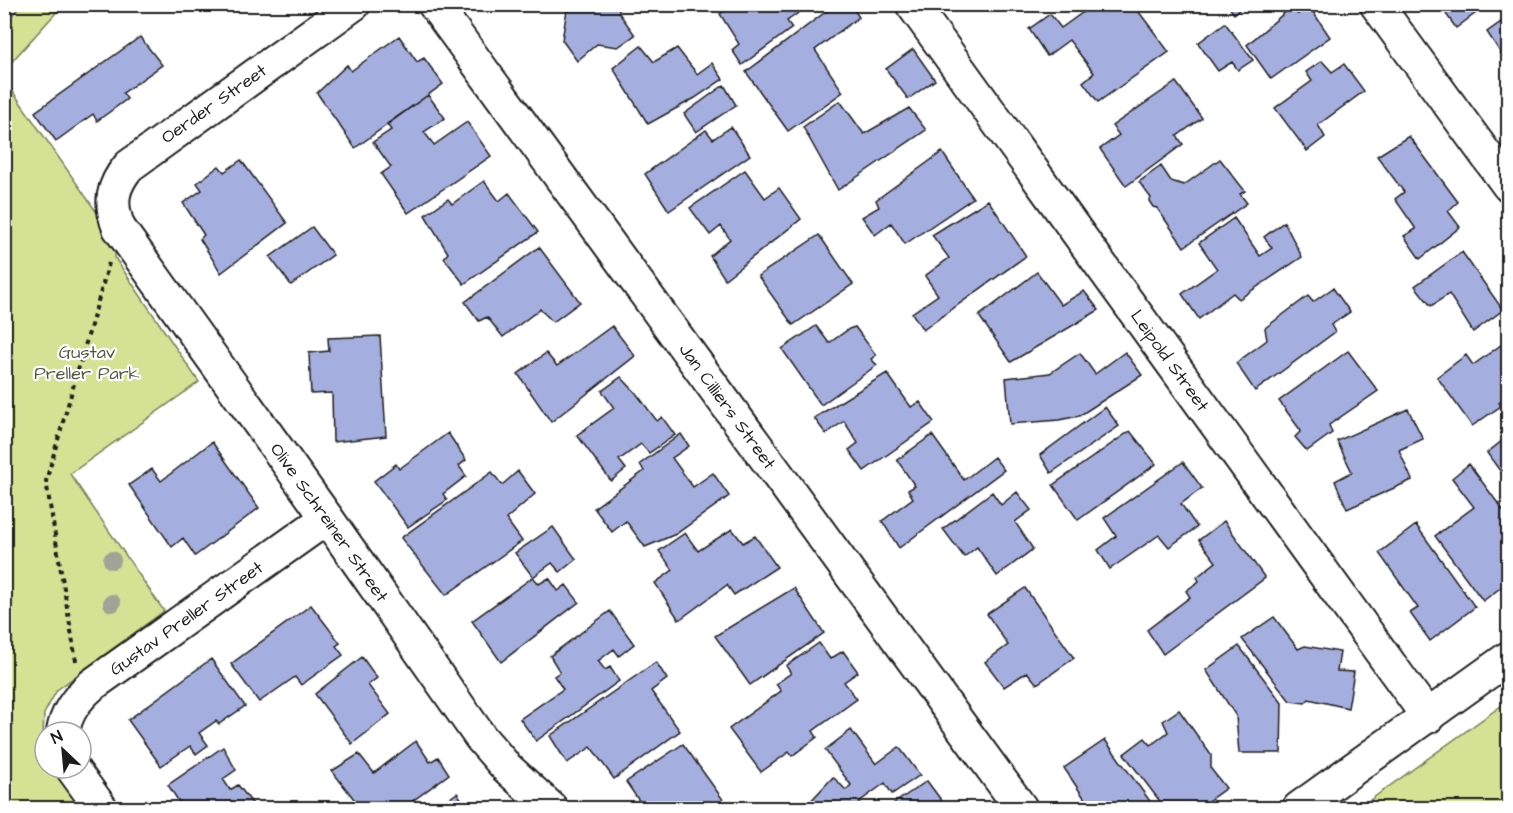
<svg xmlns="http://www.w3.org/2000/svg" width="1513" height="813" font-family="'Architects Daughter',sans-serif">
	<rect width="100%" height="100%" fill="#fff"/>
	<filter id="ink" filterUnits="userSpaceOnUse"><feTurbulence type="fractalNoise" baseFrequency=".0167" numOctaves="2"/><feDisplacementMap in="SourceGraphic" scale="12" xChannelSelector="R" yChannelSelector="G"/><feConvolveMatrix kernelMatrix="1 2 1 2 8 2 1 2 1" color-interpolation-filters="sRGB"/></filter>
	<g filter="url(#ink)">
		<path fill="#d5e193" stroke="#787e58" stroke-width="1.5" d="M 21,5 L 63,5 L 5,69 L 5,23 Z
			M 4,79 L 98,214 L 101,224 L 115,251 L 115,258 L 199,382 L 70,474 L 164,611 L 57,690 L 44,714 L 43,736 L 45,745 L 45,768 L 53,768 L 82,808 L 5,808 Z
			M 1508,701 L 1508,808 L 1359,808 Z"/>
		<path fill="#a5afdf" stroke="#1c1c1c" stroke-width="1.5" d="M 568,4 L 619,4 L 619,13 L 635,35 L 618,47 L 597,44 L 577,61 L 562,40 Z
			M 733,4 L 811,4 L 787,21 L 792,28 L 742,65 L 732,50 L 739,44 L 720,14 Z
			M 836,4 L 850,4 L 859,17 L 815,50 L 843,92 L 788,131 L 746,72 Z
			M 1089,4 L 1133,4 L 1169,52 L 1098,102 L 1083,82 L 1094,73 L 1069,40 L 1047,56 L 1029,29 L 1050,14 L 1061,28 L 1086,10 L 1085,7 Z
			M 1227,4 L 1246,4 L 1234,14 Z
			M 1439,4 L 1488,4 L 1456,28 Z
			M 1309,6 L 1330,37 L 1271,79 L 1247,45 L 1289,9 L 1298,14 Z
			M 1508,17 L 1508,64 L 1487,32 Z
			M 1225,23 L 1253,60 L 1238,70 L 1232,62 L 1218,71 L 1198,43 Z
			M 399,36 L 417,62 L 424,58 L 443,84 L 355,148 L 317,93 L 347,65 L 351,71 Z
			M 140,37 L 162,65 L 123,93 L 127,99 L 97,121 L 93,114 L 56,141 L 35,112 Z
			M 641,46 L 654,62 L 677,48 L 697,74 L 712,63 L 723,79 L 695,98 L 648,124 L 613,68 Z
			M 913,49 L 935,80 L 908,99 L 886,69 Z
			M 1322,61 L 1332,72 L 1344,64 L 1364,91 L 1318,125 L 1325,137 L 1307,151 L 1275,108 L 1312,81 L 1306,72 Z
			M 1176,82 L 1202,118 L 1177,136 L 1183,144 L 1126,186 L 1100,149 L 1119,135 L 1112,126 Z
			M 724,85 L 736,105 L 696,132 L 684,114 Z
			M 428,95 L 445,118 L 424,132 L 434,145 L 467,122 L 491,156 L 408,213 L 381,174 L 391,167 L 373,142 L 391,130 L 387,124 Z
			M 840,101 L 864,134 L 909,108 L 926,130 L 838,190 L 803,127 Z
			M 731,127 L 750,155 L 669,211 L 645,174 L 706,130 L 713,139 Z
			M 1409,136 L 1458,202 L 1448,211 L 1460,227 L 1420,259 L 1404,236 L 1416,229 L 1395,199 L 1404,192 L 1377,156 Z
			M 942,152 L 973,198 L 905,244 L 891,223 L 875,235 L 862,217 L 879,207 L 876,200 Z
			M 1220,159 L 1245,191 L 1240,194 L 1247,203 L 1184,247 L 1157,208 L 1153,207 L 1149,201 L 1151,198 L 1139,182 L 1161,166 L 1171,181 L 1184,185 Z
			M 241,160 L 287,223 L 221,273 L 200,239 L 204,235 L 183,203 L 202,190 L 197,183 L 219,166 L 224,172 Z
			M 745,170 L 765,198 L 779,188 L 801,219 L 725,279 L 710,256 L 730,239 L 721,226 L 710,235 L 690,208 Z
			M 484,181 L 499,201 L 509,193 L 538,232 L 464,284 L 444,258 L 448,253 L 425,215 L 448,199 L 452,204 Z
			M 988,200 L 1026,256 L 923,330 L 912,313 L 938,295 L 925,276 L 949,258 L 932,235 Z
			M 1234,218 L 1260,256 L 1272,248 L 1264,237 L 1284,222 L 1302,257 L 1239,299 L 1233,293 L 1199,319 L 1182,294 L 1217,269 L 1199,243 Z
			M 312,227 L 333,255 L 291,285 L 270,257 Z
			M 819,235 L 853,284 L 793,325 L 758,276 Z
			M 539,247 L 580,302 L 553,322 L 540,309 L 503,337 L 487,317 L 479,321 L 465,302 Z
			M 1462,252 L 1503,310 L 1473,332 L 1449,294 L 1431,306 L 1415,286 Z
			M 1037,272 L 1061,305 L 1084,291 L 1099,310 L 1011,362 L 979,316 Z
			M 1333,288 L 1350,312 L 1331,325 L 1335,332 L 1255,391 L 1236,363 L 1267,340 L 1265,328 L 1308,296 L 1313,302 Z
			M 612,326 L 635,356 L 551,422 L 518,374 L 546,353 L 557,366 Z
			M 816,326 L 829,343 L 849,329 L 855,327 L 876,355 L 871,359 L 877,365 L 821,405 L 782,349 Z
			M 380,336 L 386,436 L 333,442 L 332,393 L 311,394 L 309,353 L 329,351 L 328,338 Z
			M 1508,340 L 1508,396 L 1499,403 L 1501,406 L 1472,426 L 1437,377 L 1466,355 L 1473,365 Z
			M 1348,351 L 1378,391 L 1329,425 L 1332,433 L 1307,451 L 1295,437 L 1301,431 L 1279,401 Z
			M 1125,352 L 1142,375 L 1079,416 L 1059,420 L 1010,424 L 1006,378 L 1050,373 L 1080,353 L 1095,374 Z
			M 887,373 L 911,407 L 920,402 L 934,422 L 864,471 L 849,450 L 858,443 L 844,421 L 826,434 L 814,418 Z
			M 621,377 L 636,393 L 657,421 L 662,417 L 675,435 L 649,453 L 641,444 L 619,460 L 626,469 L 611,481 L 577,435 L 614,408 L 602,391 Z
			M 1105,407 L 1119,426 L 1051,473 L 1040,455 Z
			M 1408,409 L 1423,439 L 1399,450 L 1412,480 L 1347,509 L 1335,481 L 1352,472 L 1337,441 Z
			M 1130,431 L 1156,464 L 1078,520 L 1053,485 Z
			M 448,433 L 466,460 L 459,466 L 466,476 L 443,494 L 447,500 L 408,527 L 374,481 L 396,464 L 399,469 Z
			M 681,434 L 689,446 L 672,458 L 693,487 L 713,473 L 729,496 L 676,534 L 645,547 L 626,521 L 612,532 L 594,508 L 644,471 L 640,464 Z
			M 932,435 L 964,480 L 994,457 L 1004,470 L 899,548 L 882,521 L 913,498 L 908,490 L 915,486 L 897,460 Z
			M 1508,436 L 1508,482 L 1487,453 Z
			M 212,442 L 259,508 L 195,556 L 183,538 L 172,547 L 129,485 L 152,469 L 161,481 Z
			M 1183,462 L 1202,488 L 1181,504 L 1197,527 L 1169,547 L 1159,535 L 1110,569 L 1098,550 L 1116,536 L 1104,518 Z
			M 1469,464 L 1508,517 L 1508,574 L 1505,576 L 1508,582 L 1483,601 L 1435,536 L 1474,507 L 1452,478 Z
			M 518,471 L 535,494 L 506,519 L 522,541 L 446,595 L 401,538 L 492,472 L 502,485 Z
			M 992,492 L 1001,505 L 1017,492 L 1031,510 L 1015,522 L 1033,549 L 997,576 L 977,547 L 964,557 L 943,529 Z
			M 1224,521 L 1265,578 L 1163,654 L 1147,630 L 1190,597 L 1186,591 L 1199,581 L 1197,577 L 1216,562 L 1199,540 Z
			M 1416,525 L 1475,607 L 1430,641 L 1410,613 L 1418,608 L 1379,553 Z
			M 553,527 L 576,559 L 560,572 L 552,563 L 533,577 L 515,553 Z
			M 732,529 L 743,543 L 755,536 L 777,567 L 734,595 L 727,585 L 679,620 L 655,583 L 673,570 L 659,551 L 685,533 L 698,551 Z
			M 533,577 L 539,584 L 549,578 L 558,591 L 566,585 L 579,602 L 501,662 L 472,621 Z
			M 794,588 L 824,633 L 750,685 L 715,636 Z
			M 1025,588 L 1074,658 L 1037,684 L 1027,672 L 1004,687 L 985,662 L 1008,645 L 987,614 Z
			M 311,605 L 340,643 L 336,646 L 343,655 L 301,685 L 295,677 L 259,702 L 231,664 Z
			M 610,611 L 634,644 L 619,656 L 614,649 L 598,661 L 605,670 L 610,667 L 619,681 L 536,741 L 520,719 L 563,689 L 554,676 L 560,672 L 550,656 Z
			M 1274,617 L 1298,649 L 1305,646 L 1340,652 L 1337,671 L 1354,672 L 1348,708 L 1309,699 L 1305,703 L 1290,701 L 1242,639 Z
			M 819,643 L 830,659 L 843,651 L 858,672 L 844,682 L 857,699 L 813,731 L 817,737 L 792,756 L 789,752 L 761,772 L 729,729 L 781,691 L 776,684 L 791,673 L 786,666 Z
			M 1239,646 L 1282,703 L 1281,753 L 1239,753 L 1236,716 L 1206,670 Z
			M 362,657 L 377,678 L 368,685 L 390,714 L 352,744 L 315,694 Z
			M 211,659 L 245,706 L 219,724 L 216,721 L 199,733 L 208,745 L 196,754 L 190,746 L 161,766 L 128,720 Z
			M 656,662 L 667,679 L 651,691 L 680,731 L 614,779 L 591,747 L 567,763 L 550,736 Z
			M 1179,710 L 1211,755 L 1211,769 L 1226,788 L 1198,808 L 1192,803 L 1184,808 L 1165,808 L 1124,754 L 1145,738 L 1151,745 L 1168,732 L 1163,721 Z
			M 851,730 L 876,764 L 899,747 L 920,775 L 892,794 L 885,783 L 859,802 L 866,808 L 813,808 L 808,804 L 833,777 L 846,790 L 851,785 L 825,750 Z
			M 1105,740 L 1155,808 L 1091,808 L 1064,768 Z
			M 416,741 L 430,762 L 438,757 L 449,774 L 403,808 L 361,808 L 332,771 L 359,754 L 374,773 Z
			M 683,744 L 729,808 L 644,808 L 626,782 Z
			M 223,747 L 236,770 L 223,779 L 230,790 L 238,785 L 256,808 L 183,808 L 168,785 Z
			M 927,781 L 947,808 L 892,808 L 890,806 Z
			M 457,793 L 468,808 L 436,808 Z"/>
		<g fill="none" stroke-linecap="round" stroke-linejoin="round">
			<g stroke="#1c1c1c" stroke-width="36">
				<g id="minor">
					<path id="s1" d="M 354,4 L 129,166 C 112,186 109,203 119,228 L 327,518 L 481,738 L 507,768 L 551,808"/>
					<path id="s2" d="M 434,4 L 1021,808"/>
					<path id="s3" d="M 912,4 L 1428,717"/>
					<path d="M 1376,4 L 1508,185"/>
					<path id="s4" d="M 63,732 C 66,712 77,698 92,685 L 327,518"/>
					<path d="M 72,768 L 101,808"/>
					<path d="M 1299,808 L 1508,658"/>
				</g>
			</g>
			<path stroke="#1c1c1c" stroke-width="4" stroke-dasharray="4.5 4.5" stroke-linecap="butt" d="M 76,661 L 46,481 L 109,263"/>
			<use href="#minor" stroke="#fff" stroke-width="32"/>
		</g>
		<g fill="#a1a396">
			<circle cx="112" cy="560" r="9"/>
			<circle cx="112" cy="603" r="9"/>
		</g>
	</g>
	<g text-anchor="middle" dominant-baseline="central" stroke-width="4.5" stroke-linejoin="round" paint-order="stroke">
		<g font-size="18" fill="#1c1c1c" stroke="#fff">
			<text transform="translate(214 104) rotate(-35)">Oerder Street</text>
			<text stroke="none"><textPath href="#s3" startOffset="440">Leipold Street</textPath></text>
			<text stroke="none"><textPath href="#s2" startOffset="498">Jan Cilliers Street</textPath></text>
			<text stroke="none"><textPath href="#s1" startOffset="706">Olive Schreiner Street</textPath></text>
			<text stroke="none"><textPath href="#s4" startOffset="172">Gustav Preller Street</textPath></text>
		</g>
		<g font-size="18" fill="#545740" stroke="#fff">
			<text x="87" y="352">Gustav<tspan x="87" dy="21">Preller Park</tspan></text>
		</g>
	</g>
	<rect width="1513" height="813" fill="none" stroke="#fff" stroke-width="24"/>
	<rect x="12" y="12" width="1489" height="789" fill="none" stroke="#1c1c1c" stroke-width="2" filter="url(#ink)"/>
	<g transform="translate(63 750) rotate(334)"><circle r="28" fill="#ffffff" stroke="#a4a4a4" stroke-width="1.5"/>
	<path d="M0-4.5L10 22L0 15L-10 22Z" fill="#1c1c1c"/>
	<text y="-9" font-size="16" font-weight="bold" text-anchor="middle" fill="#1c1c1c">N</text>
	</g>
</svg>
